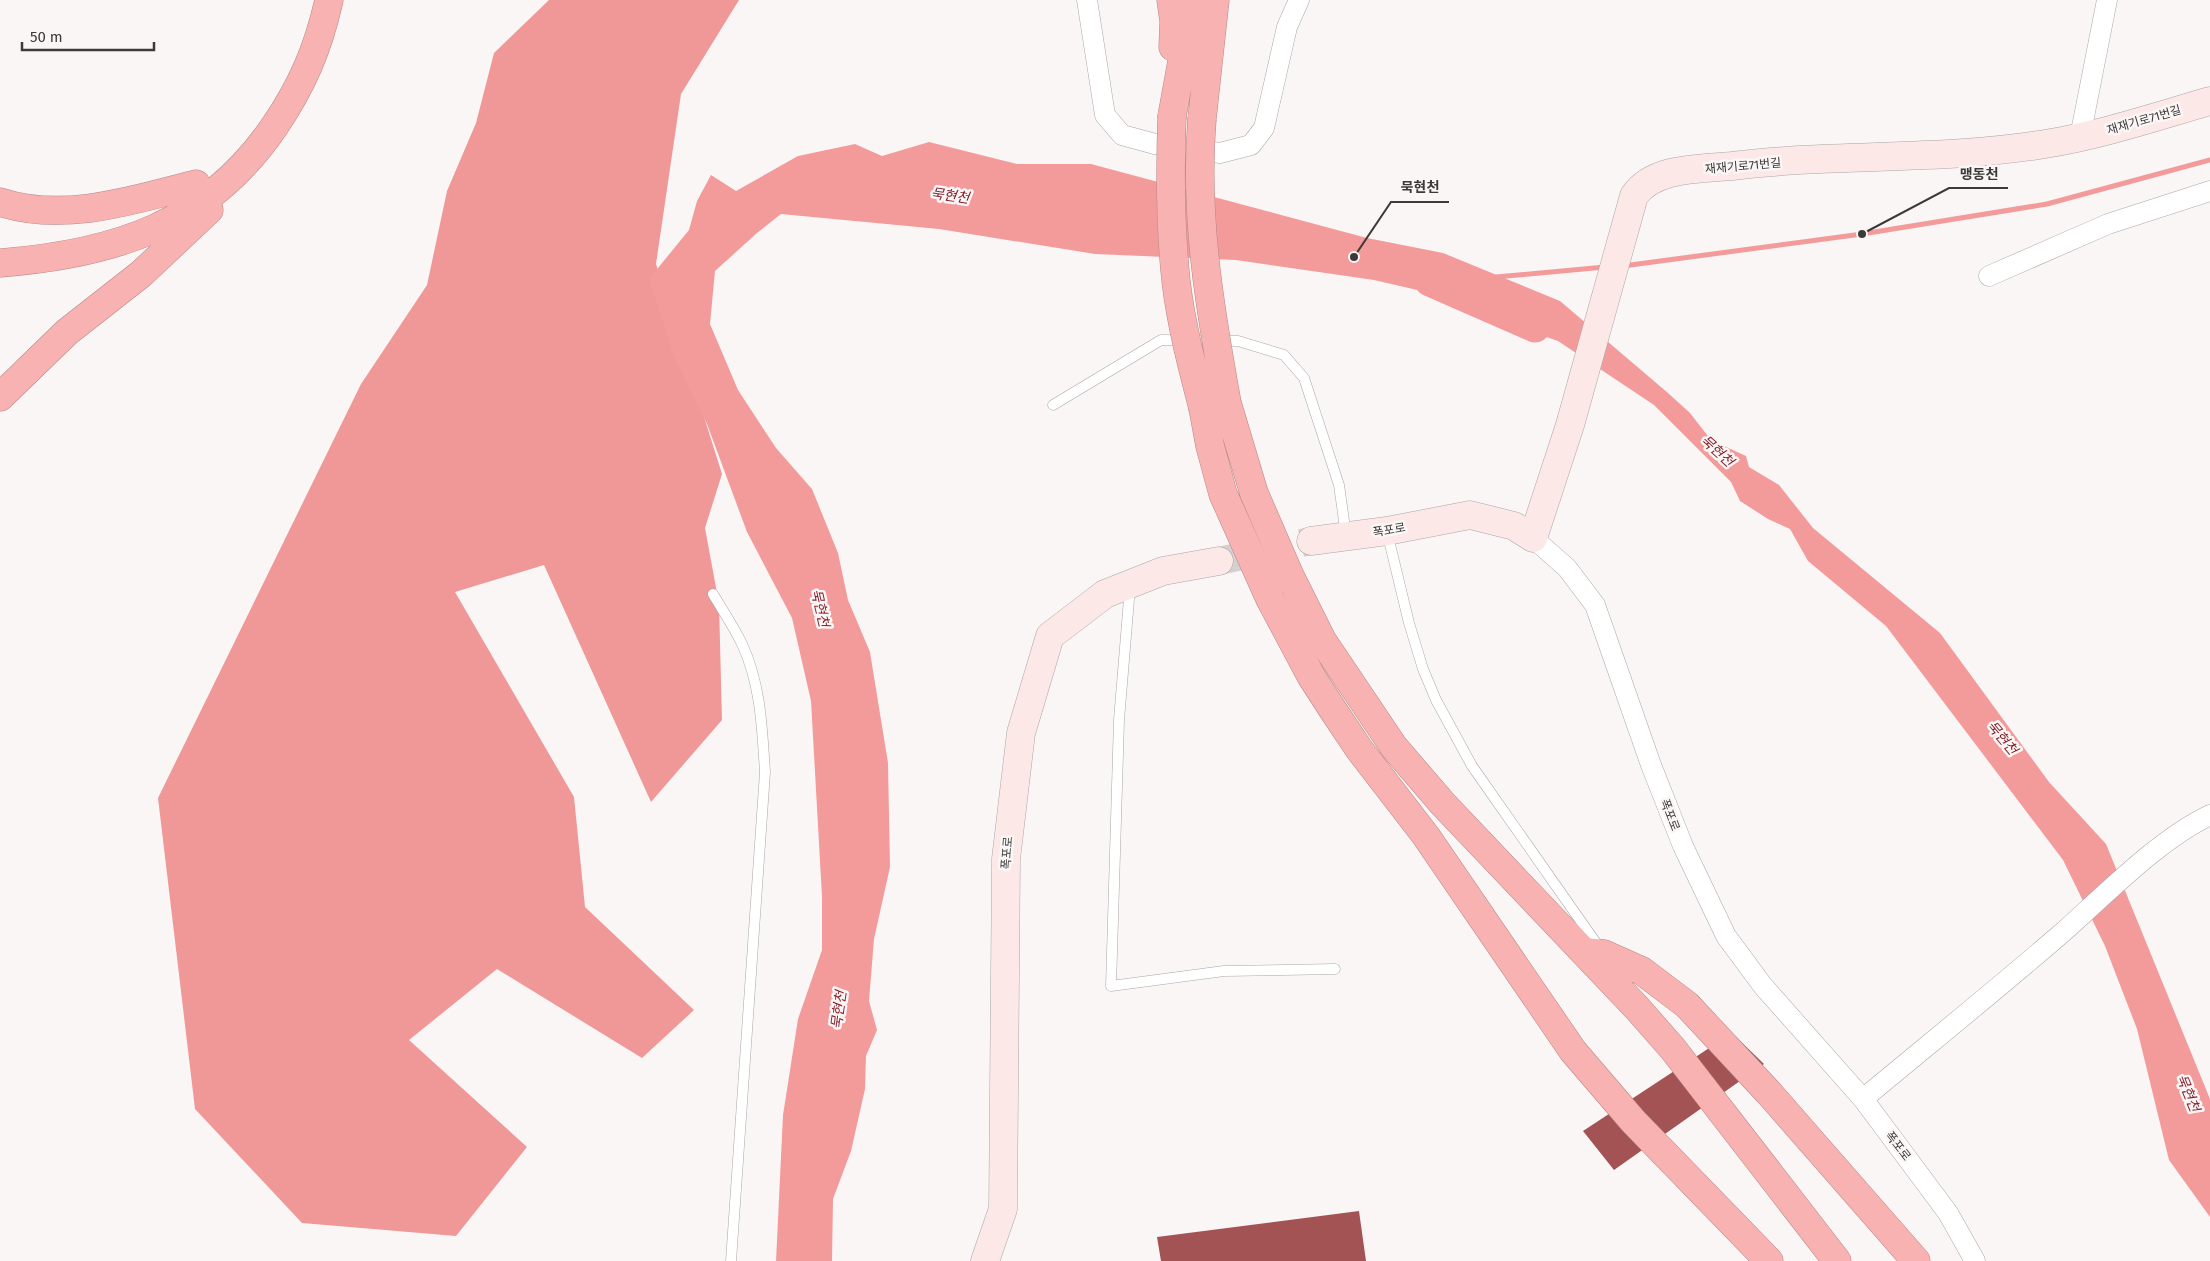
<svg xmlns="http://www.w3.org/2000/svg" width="2210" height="1261" font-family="'Fira Sans','Noto Sans KR',sans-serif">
	<rect width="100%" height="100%" fill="#fbf6f6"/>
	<path fill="#ef9897" d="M 549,0 L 739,0 L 681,94 L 656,264 L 722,474 L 705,528 L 719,604 L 722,720 L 651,802 L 544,565 L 455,592 L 574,797 L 585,907 L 694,1010 L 642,1058 L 497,969 L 409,1040 L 527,1147 L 456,1236 L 302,1223 L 195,1109 L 158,798 L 361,384 L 427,285 L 447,191 L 476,123 L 494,53 Z"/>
	<path fill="#f39b9b" d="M 929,142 L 1017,164 L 1091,164 L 1367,238 L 1443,253 L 1560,301 L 1668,393 L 1690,413 L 1711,440 L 1746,456 L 1749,467 L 1779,485 L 1813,528 L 1940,633 L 2049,782 L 2106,844 L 2210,1099 L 2210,1217 L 2169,1160 L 2137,1029 L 2105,946 L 2063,860 L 1886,626 L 1808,561 L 1790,529 L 1768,519 L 1740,501 L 1731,482 L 1654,405 L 1558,341 L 1532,332 L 1479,298 L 1439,295 L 1374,280 L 1236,260 L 1095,254 L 939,229 L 781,214 L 757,233 L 715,271 L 710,324 L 738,390 L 776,448 L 812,489 L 838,553 L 848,600 L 870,652 L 888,763 L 890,867 L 874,939 L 869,1001 L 877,1030 L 866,1056 L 865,1089 L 851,1151 L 833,1199 L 832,1261 L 776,1261 L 783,1115 L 798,1019 L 822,950 L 822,897 L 811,701 L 792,618 L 747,532 L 707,424 L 674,356 L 649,279 L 689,230 L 697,201 L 711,175 L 736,191 L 798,156 L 855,144 L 882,156 Z"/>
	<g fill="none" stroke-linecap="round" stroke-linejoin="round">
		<path stroke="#f39b9b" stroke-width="5" d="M 1623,266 L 1862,234 L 2047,204 L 2210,160
			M 1496,277 L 1605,267"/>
		<path stroke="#f39b9b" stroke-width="31" d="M 1430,281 L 1535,327"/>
	</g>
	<path fill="#a35354" d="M 1732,1033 L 1764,1064 L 1614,1170 L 1583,1131 Z
		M 1359,1211 L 1366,1261 L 1161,1261 L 1157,1237 Z"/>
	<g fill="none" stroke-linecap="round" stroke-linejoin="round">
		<path stroke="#d5d0d0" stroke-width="28" stroke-dasharray="28 14" stroke-linecap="butt" d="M 1219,561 L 1311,541"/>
		<g stroke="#aba6a6" stroke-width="11">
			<path id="service" d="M 1053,405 L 1161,340 L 1238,341 L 1284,355 L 1304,378 L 1339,485 L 1346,535
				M 1387,532 L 1409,623 L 1423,669 L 1436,700 L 1472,766 L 1601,950
				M 1130,587 L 1119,720 L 1111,986 L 1224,971 L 1335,969
				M 713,594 C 723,611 734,627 742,644 C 761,685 762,728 765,772 L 731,1261"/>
		</g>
		<g stroke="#aba6a6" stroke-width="21">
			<path id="minor" d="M 1087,0 L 1105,115 L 1122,135 L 1155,144 L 1220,153 L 1251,145 L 1264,128 L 1287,27 L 1299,0
				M 2080,137 L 2107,0
				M 1989,276 L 2108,224 L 2210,191
				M 1533,538 L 1567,568 L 1595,605 L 1651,765 L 1683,846 L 1726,936 L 1763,986 L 1863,1099 L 1948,1213 L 1975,1261
				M 1863,1099 C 1929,1044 1996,990 2062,933 C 2105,895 2159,839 2210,815"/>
		</g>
		<g stroke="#aba6a6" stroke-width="29">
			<path id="secondary" d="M 1311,541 L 1387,531 L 1470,515 L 1514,526 L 1533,538 L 1570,425 L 1634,196 C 1653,167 1700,169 1732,166 C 1836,153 1942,161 2045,144 C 2101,135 2155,117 2210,101
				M 985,1261 L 1003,1209 L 1006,859 L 1021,733 L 1050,636 L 1105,594 L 1163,571 L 1219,561"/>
		</g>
		<g stroke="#b58887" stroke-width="29">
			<path id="motorway" d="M 1171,0 L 1174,21 L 1173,47
				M 1172,116 L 1188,28 L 1195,0
				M 1202,119 L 1215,0
				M 0,202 C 64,223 134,200 196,184
				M 0,263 C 114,254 207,225 274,127 C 302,86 318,49 329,0
				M 0,397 L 67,332 L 141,274 L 209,210
				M 1227,403 L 1254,493 L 1290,576 L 1322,640 L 1394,747 L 1443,804 L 1637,1008 L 1673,1049 L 1837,1261
				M 1203,408 L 1210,446 L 1223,494 L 1270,599 L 1311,676 L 1333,710 L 1359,749 L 1426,836 L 1573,1051 L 1633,1121 L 1769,1261
				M 1584,952 L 1604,954 L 1642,971 L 1687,1005 L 1769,1093 L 1916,1261"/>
		</g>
		<use href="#service" stroke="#fff" stroke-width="10"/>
		<use href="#minor" stroke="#fff" stroke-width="20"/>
		<use href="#secondary" stroke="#fde8e8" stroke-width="28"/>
		<use href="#motorway" stroke="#f7b2b1" stroke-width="28"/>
		<g stroke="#b58887" stroke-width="29" stroke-linecap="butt">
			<path id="motorway-bridge" d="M 1172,116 C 1170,171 1170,226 1176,281 C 1181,324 1192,366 1203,408
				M 1202,119 C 1194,215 1210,309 1227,403"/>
		</g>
		<use href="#motorway-bridge" stroke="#f7b2b1" stroke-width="28"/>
	</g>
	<g text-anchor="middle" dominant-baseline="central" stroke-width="5" stroke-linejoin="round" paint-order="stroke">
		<g font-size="12" fill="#3b3939" stroke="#fbf6f6">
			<text transform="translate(2144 120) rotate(-16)">재재기로71번길</text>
			<text transform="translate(1743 166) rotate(-5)">재재기로71번길</text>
			<text transform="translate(1389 530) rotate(-10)">폭포로</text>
			<text transform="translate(1670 815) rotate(69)">폭포로</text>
			<text transform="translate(1007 853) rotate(-86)">폭포로</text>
			<text transform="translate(1898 1146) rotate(53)">폭포로</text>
		</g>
		<g font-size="14" font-style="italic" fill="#85202a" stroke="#fbf6f6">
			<text transform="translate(950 196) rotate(8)">묵현천</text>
			<text transform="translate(1717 451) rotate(42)">묵현천</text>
			<text transform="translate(820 608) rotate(77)">묵현천</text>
			<text transform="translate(2002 738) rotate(50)">묵현천</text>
			<text transform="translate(839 1010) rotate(-82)">묵현천</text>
			<text transform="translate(2188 1093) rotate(68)">묵현천</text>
		</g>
	</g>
	<path fill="none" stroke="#3b3939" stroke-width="2" d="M1862 234L1949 188H2008M1354 257L1391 202H1449"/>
	<g fill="#3b3939" stroke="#fbf6f6" stroke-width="2">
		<circle cx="1862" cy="234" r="5"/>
		<circle cx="1354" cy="257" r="5"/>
	</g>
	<g font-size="14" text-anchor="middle" font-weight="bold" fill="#3b3939" stroke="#fbf6f6" stroke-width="5" stroke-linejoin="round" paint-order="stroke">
		<text x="1979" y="179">맹동천</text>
		<text x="1420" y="192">묵현천</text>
	</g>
	<path d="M22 42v8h132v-8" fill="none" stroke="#3b3939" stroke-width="2.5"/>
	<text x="30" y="42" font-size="15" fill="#3b3939" stroke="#fbf6f6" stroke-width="4" paint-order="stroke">50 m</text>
</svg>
